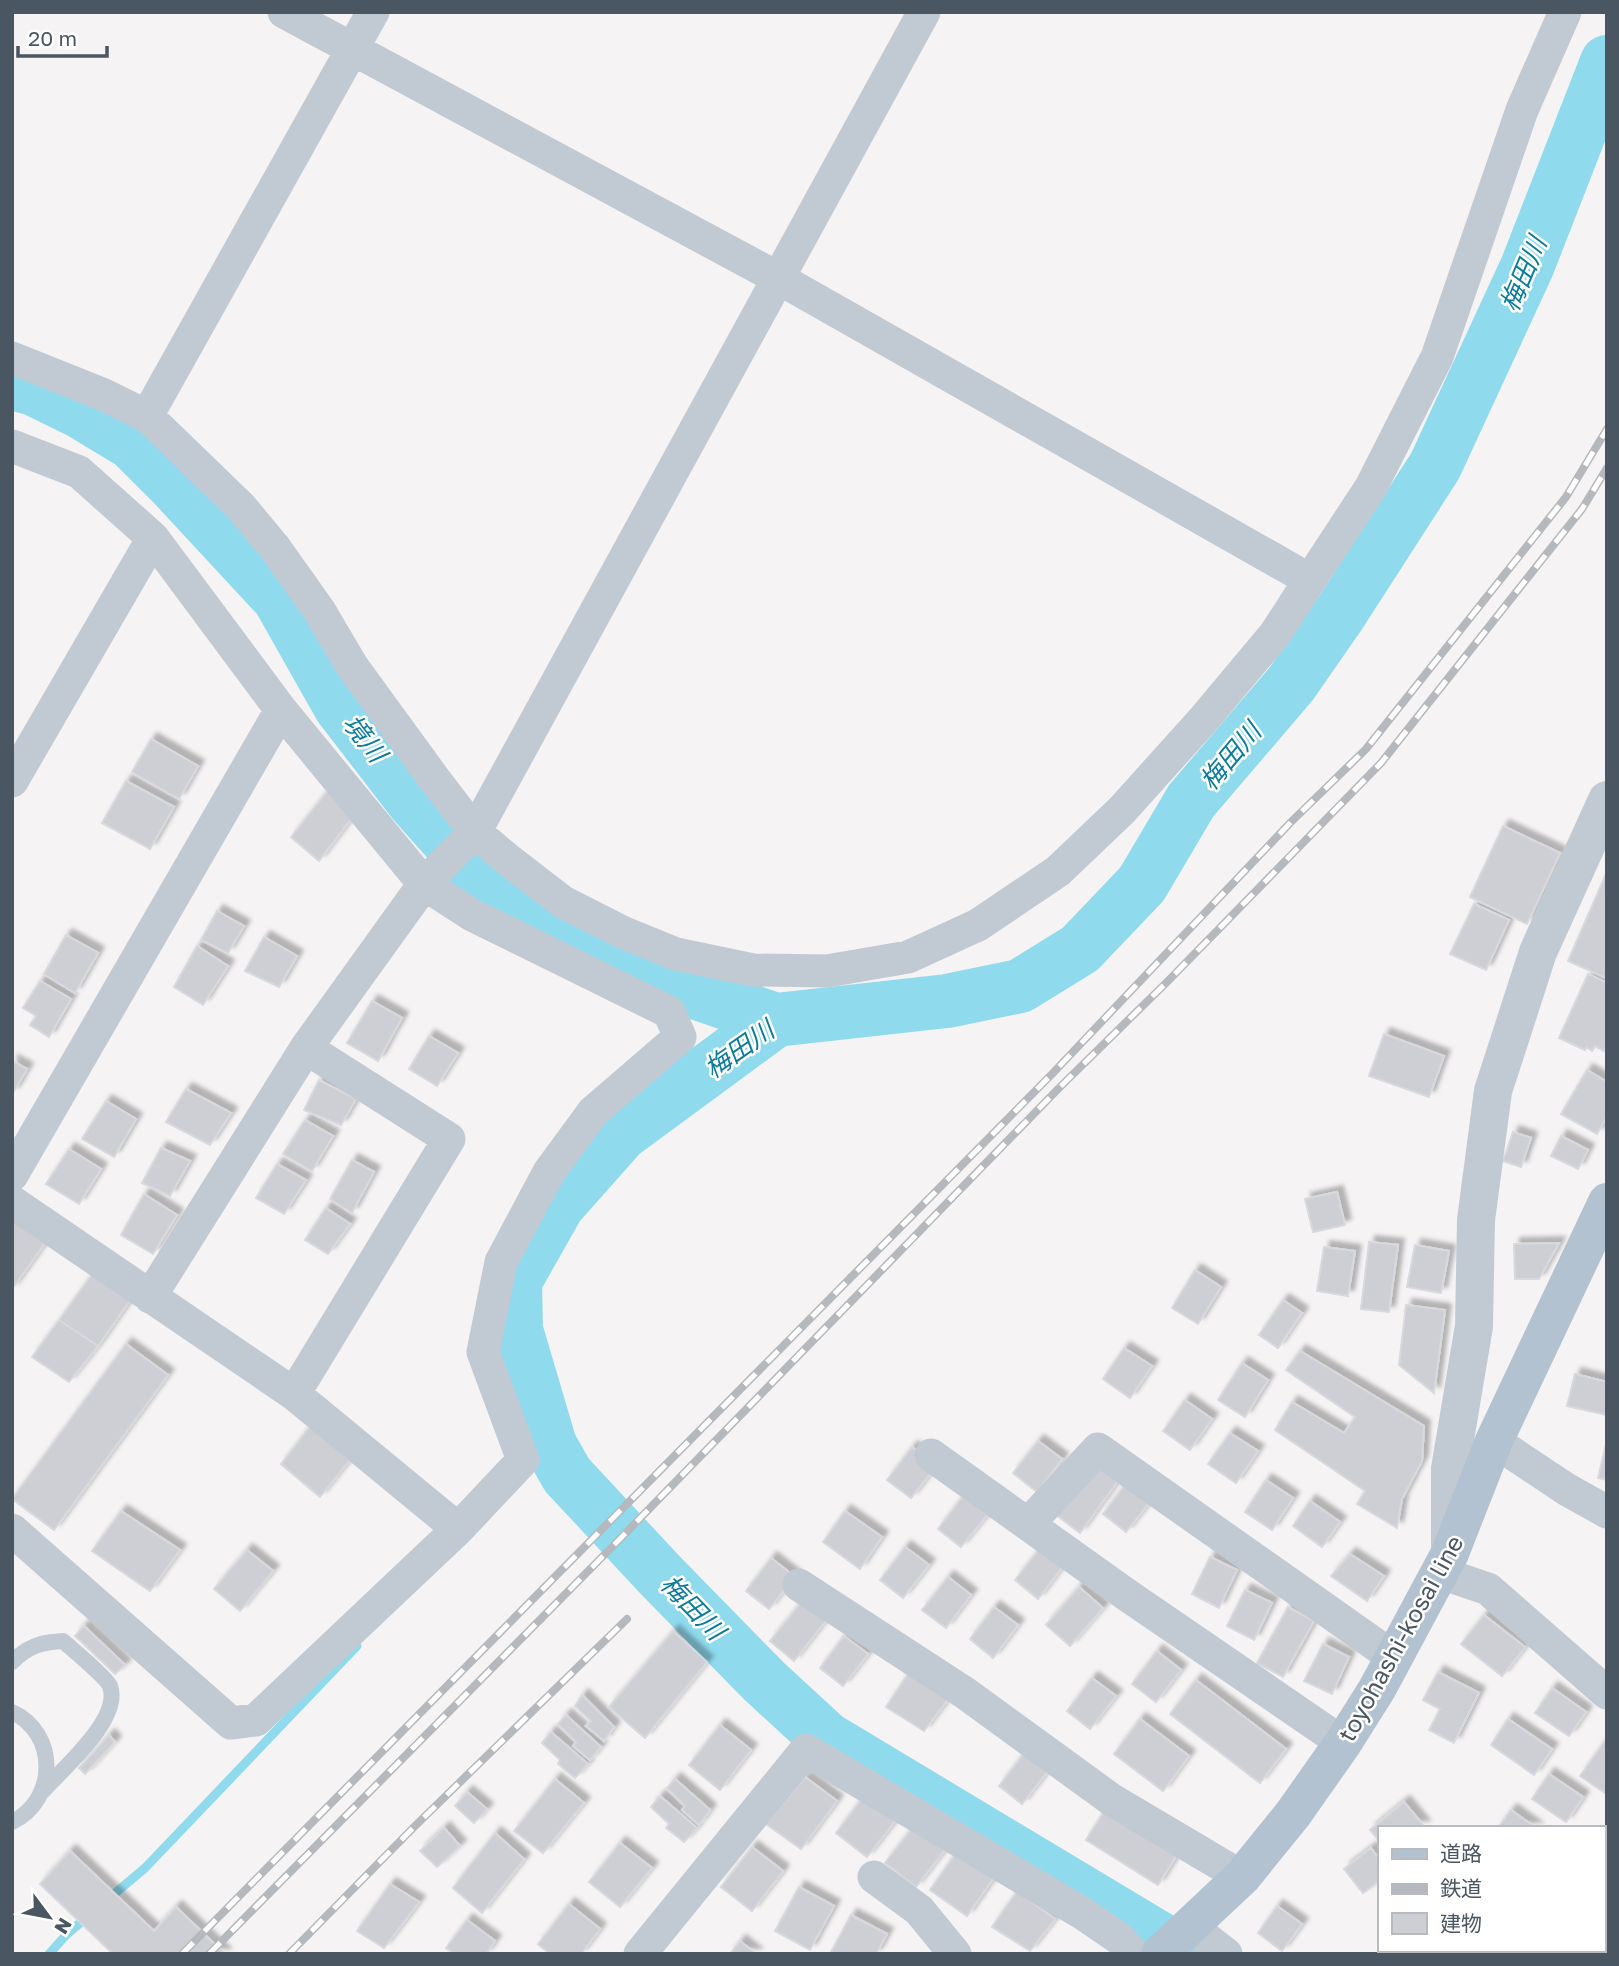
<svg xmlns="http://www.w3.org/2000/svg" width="1619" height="1966" font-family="'Golos Text','Noto Sans JP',sans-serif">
	<defs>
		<filter id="shadow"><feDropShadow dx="6" dy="-6" stdDeviation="2" flood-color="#0004"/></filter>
	</defs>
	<rect width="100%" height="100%" fill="#f5f3f3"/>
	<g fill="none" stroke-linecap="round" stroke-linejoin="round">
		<path stroke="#90daee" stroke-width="9" d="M 532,1464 L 550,1445
			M 107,1900 L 145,1868 L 357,1646
			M 49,1954 L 66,1935 L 88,1916"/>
		<path stroke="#90daee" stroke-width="54" d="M 12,383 L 34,389 L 79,411 L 132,443 L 175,486 L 279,598 L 340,706 L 413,801 L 468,863 L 523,909 L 587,950 L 636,972 L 776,1020
			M 1185,1954 L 827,1739 L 764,1681 L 662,1577 L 567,1475 L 550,1445 L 516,1330 L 515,1281 L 558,1205 L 621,1134 L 776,1020 L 947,1001 L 1020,986 L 1080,949 L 1142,884 L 1191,801 L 1291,684 L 1341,612 L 1435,466 L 1527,267 L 1607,62"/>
	</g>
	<path fill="#cdcfd5" stroke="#d7d9de" stroke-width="2" filter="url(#shadow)" d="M 151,739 L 198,766 L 179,799 L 132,772 Z
		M 126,781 L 174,807 L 150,849 L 102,823 Z
		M 329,789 L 357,811 L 319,861 L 291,837 Z
		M 1503,826 L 1560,853 L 1527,924 L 1470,897 Z
		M 1606,874 L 1607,874 L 1606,978 L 1568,961 Z
		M 1474,904 L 1509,920 L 1486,970 L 1450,954 Z
		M 217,911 L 244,926 L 228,953 L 201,940 Z
		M 66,935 L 98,953 L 75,993 L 44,974 Z
		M 264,937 L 297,956 L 279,987 L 245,971 Z
		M 197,946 L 228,966 L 203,1005 L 174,987 Z
		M 1588,974 L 1607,983 L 1607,1045 L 1604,1051 L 1595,1046 L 1592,1051 L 1586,1047 L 1585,1050 L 1559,1038 Z
		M 40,981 L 71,999 L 49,1037 L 30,1025 L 36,1016 L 23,1008 Z
		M 372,1001 L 402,1018 L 378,1061 L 347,1043 Z
		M 1384,1034 L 1444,1056 L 1429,1097 L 1369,1076 Z
		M 429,1036 L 458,1053 L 437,1086 L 409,1069 Z
		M 12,1061 L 27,1069 L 13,1093 L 12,1093 Z
		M 1587,1070 L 1607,1082 L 1607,1116 L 1597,1134 L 1561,1114 Z
		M 319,1080 L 356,1099 L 341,1125 L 304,1110 Z
		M 186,1089 L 231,1113 L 210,1145 L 166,1122 Z
		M 106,1101 L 136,1119 L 114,1157 L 82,1139 Z
		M 305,1120 L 333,1136 L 312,1171 L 283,1154 Z
		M 1513,1132 L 1531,1138 L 1521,1167 L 1503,1161 Z
		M 1561,1136 L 1588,1150 L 1578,1169 L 1551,1156 Z
		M 161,1148 L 190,1161 L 170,1196 L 142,1183 Z
		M 69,1149 L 101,1169 L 79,1204 L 46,1184 Z
		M 352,1160 L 374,1172 L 352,1213 L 330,1199 Z
		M 277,1164 L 306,1180 L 284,1214 L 256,1198 Z
		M 1337,1192 L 1345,1225 L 1313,1232 L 1305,1199 Z
		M 144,1194 L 177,1215 L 153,1254 L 121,1235 Z
		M 12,1208 L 50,1236 L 12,1289 Z
		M 326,1208 L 350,1224 L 328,1254 L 305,1240 Z
		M 1369,1242 L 1398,1245 L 1389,1312 L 1361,1309 Z
		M 1559,1243 L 1539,1279 L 1515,1279 L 1514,1244 Z
		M 1415,1245 L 1449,1251 L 1441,1293 L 1407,1287 Z
		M 1324,1247 L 1355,1251 L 1348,1296 L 1317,1291 Z
		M 1195,1270 L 1221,1287 L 1198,1324 L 1172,1308 Z
		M 93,1273 L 133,1296 L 98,1346 L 59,1320 Z
		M 1283,1300 L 1302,1313 L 1278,1348 L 1259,1335 Z
		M 1406,1305 L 1445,1310 L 1434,1393 L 1399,1365 Z
		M 59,1320 L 98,1346 L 69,1382 L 32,1357 Z
		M 126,1344 L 168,1375 L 54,1530 L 12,1499 Z
		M 1124,1348 L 1152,1366 L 1130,1398 L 1103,1379 Z
		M 1300,1351 L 1424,1426 L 1422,1461 L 1402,1499 L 1397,1528 L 1357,1504 L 1365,1491 L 1275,1430 L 1292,1402 L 1344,1433 L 1355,1417 L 1286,1370 Z
		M 1242,1363 L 1268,1380 L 1245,1417 L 1218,1400 Z
		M 1575,1374 L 1607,1382 L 1606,1415 L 1567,1406 Z
		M 1185,1400 L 1212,1419 L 1190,1450 L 1163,1431 Z
		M 314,1421 L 356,1452 L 320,1497 L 281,1464 Z
		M 1230,1433 L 1258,1451 L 1236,1483 L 1208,1464 Z
		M 1607,1440 L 1607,1480 L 1598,1478 Z
		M 1038,1441 L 1062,1459 L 1037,1492 L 1013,1473 Z
		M 912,1447 L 936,1466 L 911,1498 L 887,1480 Z
		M 1092,1464 L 1117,1482 L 1080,1533 L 1055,1514 Z
		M 1266,1480 L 1293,1498 L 1272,1530 L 1245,1512 Z
		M 1128,1481 L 1152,1499 L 1126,1532 L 1103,1514 Z
		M 963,1496 L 987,1515 L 961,1547 L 938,1529 Z
		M 1310,1501 L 1340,1522 L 1322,1547 L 1293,1526 Z
		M 121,1511 L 180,1550 L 150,1591 L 92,1551 Z
		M 845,1511 L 882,1537 L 860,1569 L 823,1542 Z
		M 905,1547 L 929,1565 L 903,1598 L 880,1580 Z
		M 1040,1548 L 1063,1566 L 1038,1599 L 1015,1580 Z
		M 247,1550 L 273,1571 L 240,1611 L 214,1589 Z
		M 1350,1554 L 1384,1576 L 1367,1601 L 1331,1576 Z
		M 1210,1557 L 1237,1570 L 1219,1608 L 1192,1594 Z
		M 771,1558 L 795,1577 L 769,1609 L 746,1591 Z
		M 948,1577 L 971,1595 L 946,1628 L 922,1610 Z
		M 1079,1587 L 1103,1608 L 1070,1646 L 1046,1625 Z
		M 1245,1590 L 1272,1603 L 1254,1640 L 1227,1626 Z
		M 803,1600 L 827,1619 L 794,1661 L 770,1641 Z
		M 994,1607 L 1018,1625 L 993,1658 L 970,1639 Z
		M 1288,1607 L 1314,1621 L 1283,1677 L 1257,1663 Z
		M 1484,1615 L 1525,1647 L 1502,1676 L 1461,1644 Z
		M 84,1626 L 125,1665 L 115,1674 L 75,1636 Z
		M 673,1631 L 707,1662 L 645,1738 L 609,1707 Z
		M 844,1636 L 868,1654 L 843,1686 L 820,1668 Z
		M 1323,1644 L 1349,1657 L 1332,1694 L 1304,1681 Z
		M 1157,1651 L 1181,1670 L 1156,1702 L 1132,1684 Z
		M 910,1671 L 949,1698 L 924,1731 L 886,1707 Z
		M 1438,1672 L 1479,1693 L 1454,1743 L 1429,1730 L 1440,1709 L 1423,1700 Z
		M 1092,1678 L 1116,1696 L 1090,1729 L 1067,1711 Z
		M 1196,1680 L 1286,1749 L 1260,1783 L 1170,1714 Z
		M 1552,1688 L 1586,1712 L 1569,1736 L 1535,1713 Z
		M 582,1695 L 614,1727 L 604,1741 L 586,1726 L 591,1721 L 575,1706 Z
		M 566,1715 L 601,1747 L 590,1760 L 573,1746 L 576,1742 L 558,1724 Z
		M 1140,1719 L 1189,1756 L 1163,1791 L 1114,1754 Z
		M 1508,1719 L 1552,1749 L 1534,1775 L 1491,1745 Z
		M 720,1725 L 751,1750 L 720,1790 L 689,1765 Z
		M 551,1732 L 588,1764 L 575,1778 L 558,1764 L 560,1760 L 542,1743 Z
		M 109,1735 L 115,1742 L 85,1774 L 79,1768 Z
		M 1604,1742 L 1607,1744 L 1607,1790 L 1605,1793 L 1580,1776 Z
		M 1024,1753 L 1047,1772 L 1022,1804 L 999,1786 Z
		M 1549,1774 L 1583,1797 L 1566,1822 L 1532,1799 Z
		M 805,1777 L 837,1801 L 801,1849 L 766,1824 Z
		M 555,1779 L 584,1803 L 543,1853 L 514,1831 Z
		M 675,1779 L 710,1810 L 699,1825 L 682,1810 L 685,1806 L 667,1788 Z
		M 467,1792 L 487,1809 L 474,1823 L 455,1806 Z
		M 866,1793 L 898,1817 L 867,1857 L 836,1833 Z
		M 660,1796 L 697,1828 L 684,1842 L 666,1828 L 669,1824 L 651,1807 Z
		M 1404,1802 L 1424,1826 L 1379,1828 L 1379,1841 L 1370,1830 Z
		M 1106,1808 L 1178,1853 L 1158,1885 L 1086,1840 Z
		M 1511,1810 L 1536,1828 L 1498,1828 Z
		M 916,1823 L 947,1847 L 916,1887 L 885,1863 Z
		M 444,1828 L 460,1846 L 437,1867 L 420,1851 Z
		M 495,1833 L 524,1859 L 482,1913 L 453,1888 Z
		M 620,1843 L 652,1868 L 620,1907 L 589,1882 Z
		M 752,1847 L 783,1871 L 752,1911 L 721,1887 Z
		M 960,1847 L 997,1873 L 967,1916 L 930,1890 Z
		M 1371,1848 L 1379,1859 L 1379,1881 L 1363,1893 L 1344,1869 Z
		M 70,1851 L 154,1931 L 176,1907 L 225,1954 L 113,1954 L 40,1884 Z
		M 390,1884 L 419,1902 L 384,1948 L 357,1931 Z
		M 799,1887 L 834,1906 L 810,1950 L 775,1931 Z
		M 1017,1891 L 1055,1919 L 1030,1951 L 992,1927 Z
		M 569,1904 L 600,1929 L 581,1954 L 550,1954 L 538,1944 Z
		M 1277,1906 L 1302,1924 L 1282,1951 L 1258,1933 Z
		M 851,1915 L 887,1934 L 876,1954 L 830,1954 Z
		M 467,1920 L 495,1941 L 486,1954 L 454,1954 L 446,1948 Z
		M 1607,1924 L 1607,1954 L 1596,1954 L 1595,1950 L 1603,1950 L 1603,1925 Z
		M 740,1941 L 756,1954 L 730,1954 Z"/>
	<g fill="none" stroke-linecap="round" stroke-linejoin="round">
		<path stroke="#c1cad2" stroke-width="16" d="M 12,1662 C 28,1646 42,1642 63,1641 C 72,1649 106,1677 110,1686 C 122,1719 63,1768 43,1791
			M 12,1712 C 58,1733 58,1800 12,1822"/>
		<path stroke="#c1cad2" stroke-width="33" d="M 284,12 L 778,278 L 1310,580 L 1371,487 L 1437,357 L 1522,110 L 1565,12
			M 12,358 L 102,394 L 147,416 L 241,507 L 275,548 L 319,610 L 352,666 L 435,780 L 475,832 L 506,858 L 563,902 L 622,932 L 676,954 L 753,970 L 827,971 L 908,957 L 978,925 L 1058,871 L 1122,810 L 1203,720 L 1275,634 L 1310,580
			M 147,416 L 373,12
			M 12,446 L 79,472 L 153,538 L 281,710 L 424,884 L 472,915 L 669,1012 L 680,1037 L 593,1112 L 549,1172 L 501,1262 L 483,1352 L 523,1460 L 458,1529 L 256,1720 L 231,1723 L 12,1530
			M 12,781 L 153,538
			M 12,1175 L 281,710
			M 12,1202 L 294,1394 L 458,1529
			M 150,1297 L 306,1048 L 424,884 L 475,832 L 924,12
			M 294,1394 L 449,1139 L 306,1048
			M 1494,1441 L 1566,1489 L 1607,1512
			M 931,1455 L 1127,1595 L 1343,1743
			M 1028,1524 L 1098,1449 L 1393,1657
			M 1441,1573 L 1488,1589 L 1607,1693
			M 799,1585 L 965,1693 L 1112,1800 L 1242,1877
			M 874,1877 L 919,1910 L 955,1954
			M 1190,1926 L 1226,1954
			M 640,1954 L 806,1750 L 1082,1913 L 1120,1939 L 1133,1954
			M 1459,1954 L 1461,1950"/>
		<path stroke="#c1cad2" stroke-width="38" d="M 1450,1553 L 1450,1469 L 1474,1326 L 1476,1220 L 1493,1091 L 1538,952 L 1607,800"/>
		<path stroke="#b3c2d1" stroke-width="38" d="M 1160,1954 L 1242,1877 L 1293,1814 L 1343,1743 L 1377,1689 L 1450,1553 L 1494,1441 L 1607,1202"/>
		<g stroke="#b5b8bd" stroke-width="8">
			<path id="rail" d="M 182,1954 L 1052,1074 L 1291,822 L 1366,749 L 1566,497 L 1607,429
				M 209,1954 L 614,1545 L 1059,1088 L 1168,981 L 1381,763 L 1582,509 L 1607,468
				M 289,1954 L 414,1827 L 627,1619"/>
		</g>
		<use href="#rail" stroke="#fff" stroke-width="5" stroke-dasharray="16" stroke-linecap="butt"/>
	</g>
	<g text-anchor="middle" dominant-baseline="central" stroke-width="5" stroke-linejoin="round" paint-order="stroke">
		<g font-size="24" fill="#4a5661" stroke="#fff">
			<text transform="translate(1400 1638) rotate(-61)">toyohashi-kosai line</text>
		</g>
		<g font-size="26" font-style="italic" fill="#0c7c9b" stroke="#fff">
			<text transform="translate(1523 274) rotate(-67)">梅田川</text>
			<text transform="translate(365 738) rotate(52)">境川</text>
			<text transform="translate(1230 756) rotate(-50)">梅田川</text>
			<text transform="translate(739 1049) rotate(-35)">梅田川</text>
			<text transform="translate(693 1607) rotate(46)">梅田川</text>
		</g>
	</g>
	<rect width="1619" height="1966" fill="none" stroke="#4a5661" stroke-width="28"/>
	<rect x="1378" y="1826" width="228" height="126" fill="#ffffff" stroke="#b7bbc0" stroke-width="2"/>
	<rect x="1392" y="1849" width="35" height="10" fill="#b3c2d1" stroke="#b7bbc0" stroke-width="2"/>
	<text x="1440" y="1861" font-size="21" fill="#4a5661">道路</text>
	<rect x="1392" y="1884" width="35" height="10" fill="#b5b8bd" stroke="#b7bbc0" stroke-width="2"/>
	<text x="1440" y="1896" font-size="21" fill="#4a5661">鉄道</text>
	<rect x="1392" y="1913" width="35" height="21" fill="#cdcfd5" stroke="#b7bbc0" stroke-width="2"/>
	<text x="1440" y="1931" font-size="21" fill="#4a5661">建物</text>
	<g transform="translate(49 1917) rotate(122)" stroke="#ffffff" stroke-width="5" paint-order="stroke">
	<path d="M0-5L12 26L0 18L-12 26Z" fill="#4a5661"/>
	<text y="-10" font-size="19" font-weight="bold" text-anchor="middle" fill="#4a5661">N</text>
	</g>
	<path d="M18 46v10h89v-10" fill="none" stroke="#4a5661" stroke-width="3.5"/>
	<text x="28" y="46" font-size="21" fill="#4a5661" stroke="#ffffff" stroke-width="5" paint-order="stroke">20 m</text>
</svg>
